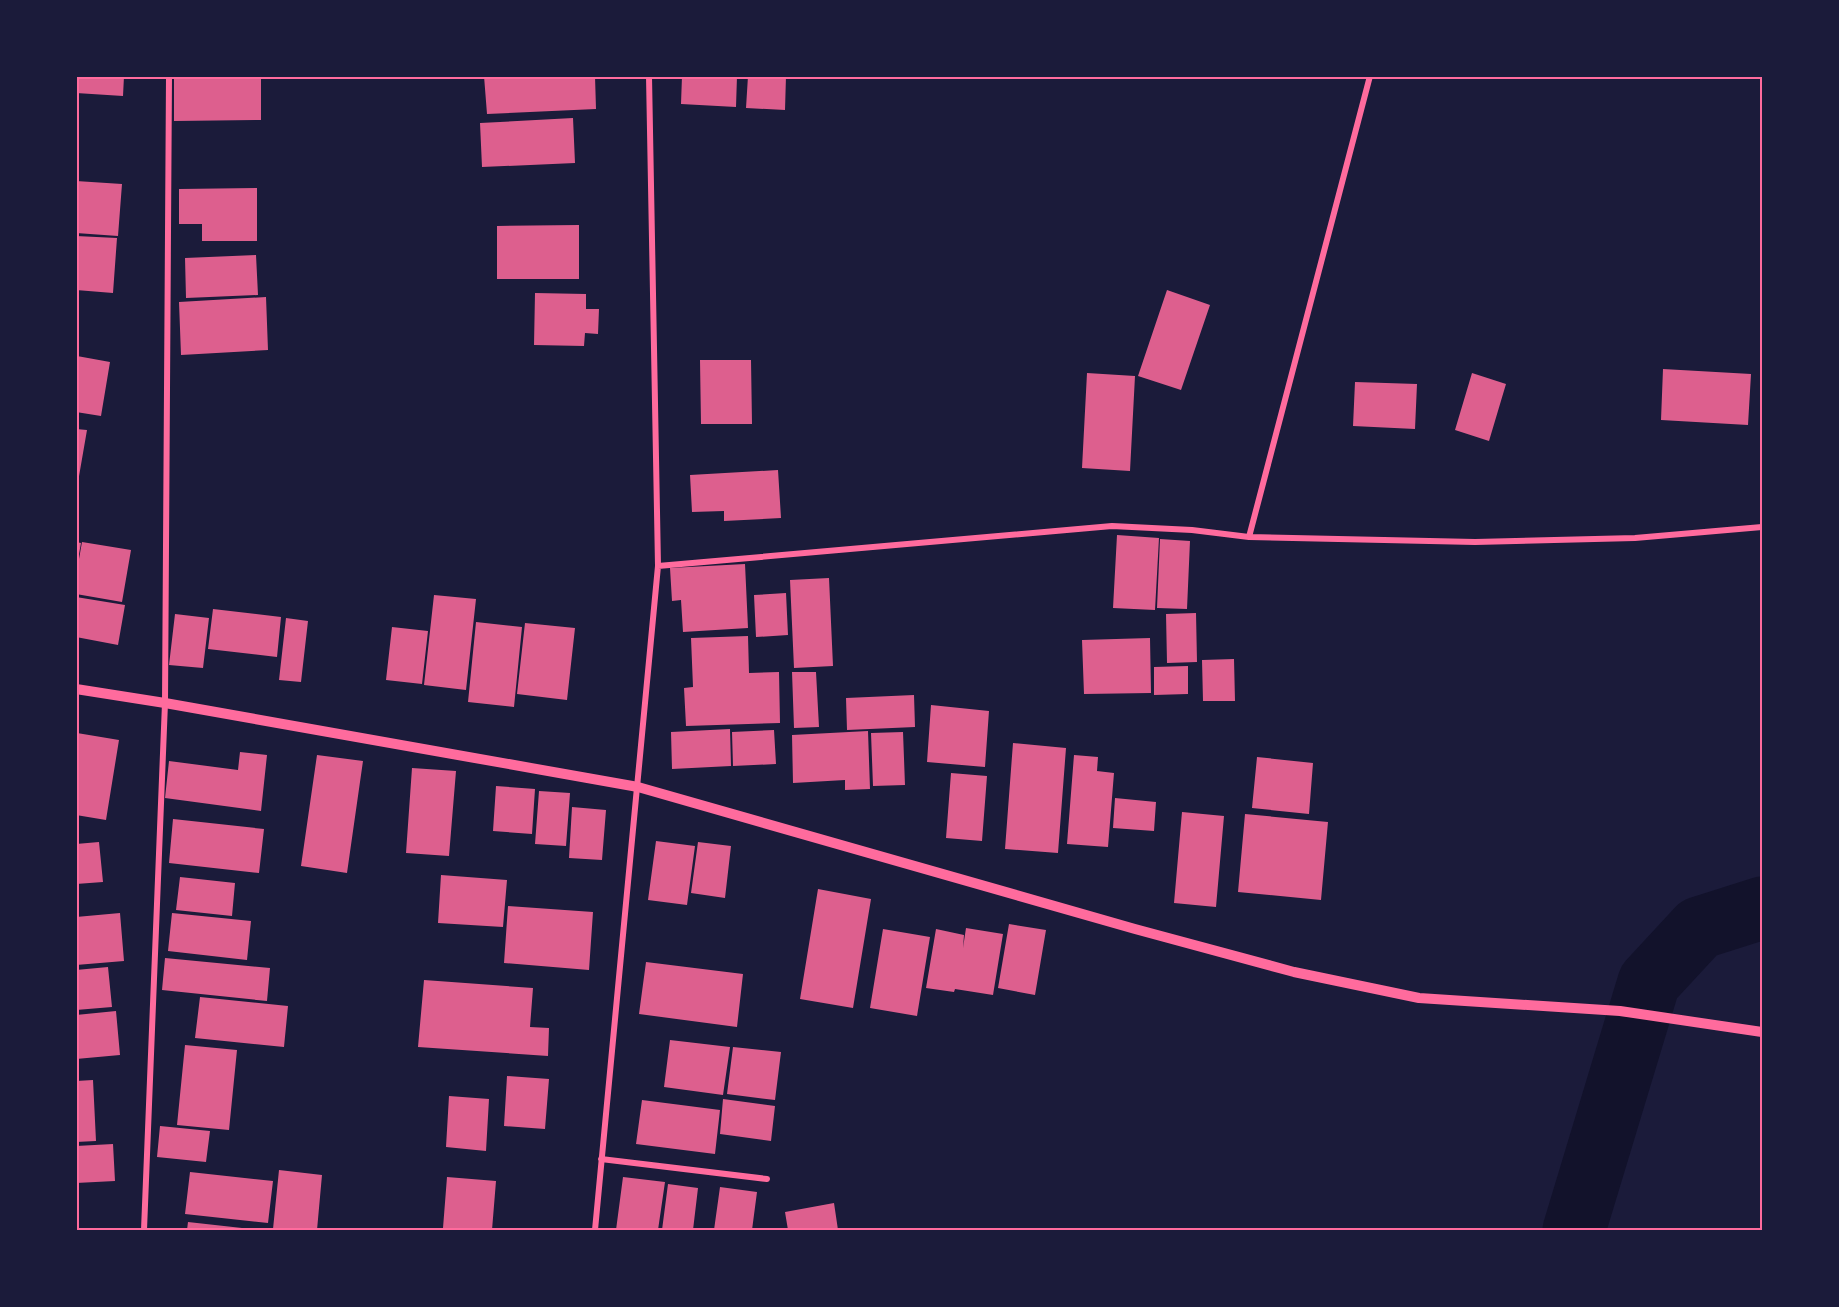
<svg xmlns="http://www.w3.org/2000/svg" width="1839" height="1307" font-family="'Zilla Slab',serif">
	<rect width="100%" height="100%" fill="#1b1b3a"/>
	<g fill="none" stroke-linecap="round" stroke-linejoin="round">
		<path stroke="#12122b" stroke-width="63" d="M 1574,1230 L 1649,982 L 1699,928 L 1762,908"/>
	</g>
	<path fill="#dd5f8e" d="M 76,76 L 124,76 L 123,96 L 76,93 Z
		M 174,76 L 261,76 L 261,120 L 174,121 Z
		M 484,76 L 595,76 L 596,109 L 487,114 Z
		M 682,76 L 737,76 L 736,107 L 681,104 Z
		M 748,76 L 786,76 L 785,110 L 746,108 Z
		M 573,118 L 575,163 L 482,167 L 480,123 Z
		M 76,181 L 122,184 L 118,236 L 76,233 Z
		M 257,188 L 257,241 L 202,241 L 202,224 L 179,224 L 179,189 Z
		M 579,225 L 579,279 L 497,279 L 497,226 Z
		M 76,236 L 117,238 L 113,293 L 76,290 Z
		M 256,255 L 258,295 L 186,298 L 185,258 Z
		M 1167,290 L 1210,305 L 1181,390 L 1138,376 Z
		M 535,293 L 586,294 L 586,309 L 599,309 L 598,334 L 585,333 L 584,346 L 534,345 Z
		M 266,297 L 268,350 L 181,355 L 179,302 Z
		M 77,356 L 110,362 L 101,416 L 76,412 Z
		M 700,360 L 751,360 L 752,424 L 701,424 Z
		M 1663,369 L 1751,374 L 1748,425 L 1661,420 Z
		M 1087,373 L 1135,376 L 1130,471 L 1082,468 Z
		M 1472,373 L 1506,384 L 1489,441 L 1455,430 Z
		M 1355,382 L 1417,384 L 1415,429 L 1353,426 Z
		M 76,429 L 87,430 L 78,482 L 76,482 Z
		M 778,470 L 781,518 L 724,521 L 724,511 L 692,512 L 690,475 Z
		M 1117,535 L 1159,538 L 1155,610 L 1113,608 Z
		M 1160,539 L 1190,541 L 1187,609 L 1157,608 Z
		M 76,542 L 81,543 L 78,560 L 76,560 Z
		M 82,542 L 131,550 L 122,602 L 76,594 L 76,576 Z
		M 745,564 L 748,628 L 683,632 L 681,600 L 672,601 L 670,568 Z
		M 829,578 L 833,666 L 794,668 L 790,580 Z
		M 786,593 L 788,635 L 756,637 L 754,595 Z
		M 434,595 L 476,599 L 466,690 L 424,685 Z
		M 76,597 L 125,605 L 118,645 L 76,637 Z
		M 213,609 L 281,617 L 277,657 L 208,649 Z
		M 1196,613 L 1197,662 L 1167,663 L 1166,614 Z
		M 175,614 L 209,618 L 203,668 L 169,665 Z
		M 286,618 L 308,621 L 301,682 L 279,680 Z
		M 476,622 L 522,627 L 514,707 L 468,702 Z
		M 525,623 L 575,628 L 567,700 L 517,694 Z
		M 392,627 L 428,631 L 422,684 L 386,680 Z
		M 748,636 L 749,673 L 779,672 L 780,723 L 686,726 L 684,688 L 693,687 L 691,638 Z
		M 1150,638 L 1151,693 L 1084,694 L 1082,640 Z
		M 1234,659 L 1235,701 L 1203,701 L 1202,660 Z
		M 1188,666 L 1188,694 L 1154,695 L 1154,667 Z
		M 792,672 L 816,672 L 819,727 L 794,728 Z
		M 914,695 L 915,727 L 847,730 L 846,698 Z
		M 931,705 L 989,711 L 985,767 L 927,762 Z
		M 730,729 L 731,766 L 672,769 L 671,732 Z
		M 774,730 L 776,764 L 733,766 L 732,732 Z
		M 868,731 L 870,789 L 845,790 L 845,780 L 793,783 L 792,735 Z
		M 903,732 L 905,785 L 873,786 L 871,733 Z
		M 77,733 L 119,740 L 106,820 L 76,815 Z
		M 1013,743 L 1066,748 L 1058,853 L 1005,849 Z
		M 240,752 L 267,755 L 261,811 L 165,798 L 169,761 L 238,770 Z
		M 317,755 L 363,761 L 347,873 L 301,866 Z
		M 1074,755 L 1098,757 L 1097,771 L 1114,773 L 1108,847 L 1067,844 Z
		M 1257,757 L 1313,763 L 1309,814 L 1252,808 Z
		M 412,768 L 456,771 L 449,856 L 406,853 Z
		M 951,773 L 987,776 L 982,841 L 946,838 Z
		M 496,786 L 535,789 L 532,834 L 493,831 Z
		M 539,791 L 570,793 L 566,846 L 535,844 Z
		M 1115,798 L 1156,802 L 1154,831 L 1113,828 Z
		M 572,807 L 606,810 L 602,860 L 569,858 Z
		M 1182,812 L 1224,816 L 1216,907 L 1174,903 Z
		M 1245,814 L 1328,822 L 1321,900 L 1238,892 Z
		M 173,819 L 264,829 L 259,873 L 169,863 Z
		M 656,841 L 695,846 L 687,905 L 648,900 Z
		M 99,842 L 103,882 L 76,884 L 76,844 Z
		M 698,842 L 731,846 L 725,898 L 691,893 Z
		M 441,875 L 507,880 L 503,927 L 438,923 Z
		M 180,877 L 235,883 L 232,916 L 176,910 Z
		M 818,889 L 871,899 L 853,1008 L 800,999 Z
		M 508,906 L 593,912 L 589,970 L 504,963 Z
		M 120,913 L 124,961 L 76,965 L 76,917 Z
		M 172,913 L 251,921 L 247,960 L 168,951 Z
		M 1009,924 L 1046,930 L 1035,995 L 998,988 Z
		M 966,928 L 1003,934 L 993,995 L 955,989 L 954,992 L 926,988 L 936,929 L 964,935 L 963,948 Z
		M 883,929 L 930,937 L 917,1016 L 870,1008 Z
		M 165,958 L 270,968 L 267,1001 L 162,990 Z
		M 646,962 L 743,974 L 737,1027 L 639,1014 Z
		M 108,967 L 112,1007 L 76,1010 L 76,970 Z
		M 424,980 L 533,988 L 530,1027 L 549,1028 L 548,1056 L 418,1047 Z
		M 200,997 L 288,1006 L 284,1047 L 195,1038 Z
		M 116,1011 L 120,1055 L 76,1059 L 76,1015 Z
		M 670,1040 L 730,1047 L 723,1095 L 664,1087 Z
		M 185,1045 L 237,1050 L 229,1130 L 177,1125 Z
		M 733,1047 L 781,1052 L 775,1100 L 727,1094 Z
		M 507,1076 L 549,1079 L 545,1129 L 504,1126 Z
		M 93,1080 L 96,1141 L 76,1142 L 76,1081 Z
		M 449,1096 L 489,1099 L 486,1151 L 446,1147 Z
		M 723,1099 L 775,1106 L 771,1141 L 720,1134 Z
		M 642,1100 L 720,1110 L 715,1154 L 636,1144 Z
		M 160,1126 L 210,1131 L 206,1162 L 157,1157 Z
		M 113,1144 L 115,1181 L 76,1183 L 76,1146 Z
		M 279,1170 L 322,1175 L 317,1230 L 273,1229 Z
		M 190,1172 L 273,1181 L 268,1223 L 185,1214 Z
		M 447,1177 L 496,1181 L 492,1230 L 443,1228 Z
		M 623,1177 L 665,1182 L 658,1230 L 616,1230 Z
		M 668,1184 L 698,1188 L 693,1230 L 662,1230 Z
		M 720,1187 L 757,1192 L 752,1230 L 714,1230 Z
		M 834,1203 L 838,1230 L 788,1230 L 785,1212 Z
		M 188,1222 L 251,1229 L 251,1230 L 187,1230 Z"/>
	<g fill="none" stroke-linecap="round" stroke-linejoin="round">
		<path stroke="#ff6b9d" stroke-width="6" d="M 1249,537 L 1370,76
			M 658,566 L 1112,526 L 1192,530 L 1249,537 L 1475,542 L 1635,538 L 1762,527
			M 601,1159 L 767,1179
			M 144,1230 L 165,703 L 169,76
			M 595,1230 L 658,566 L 649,76"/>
		<path stroke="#ff6b9d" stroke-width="10" d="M 76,689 L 165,703 L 638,787 L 1135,929 L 1294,972 L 1419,998 L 1620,1011 L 1762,1032"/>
	</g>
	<rect width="1839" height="1307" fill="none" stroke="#1b1b3a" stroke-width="156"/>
	<rect x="78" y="78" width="1683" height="1151" fill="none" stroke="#ff6b9d" stroke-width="2"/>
</svg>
